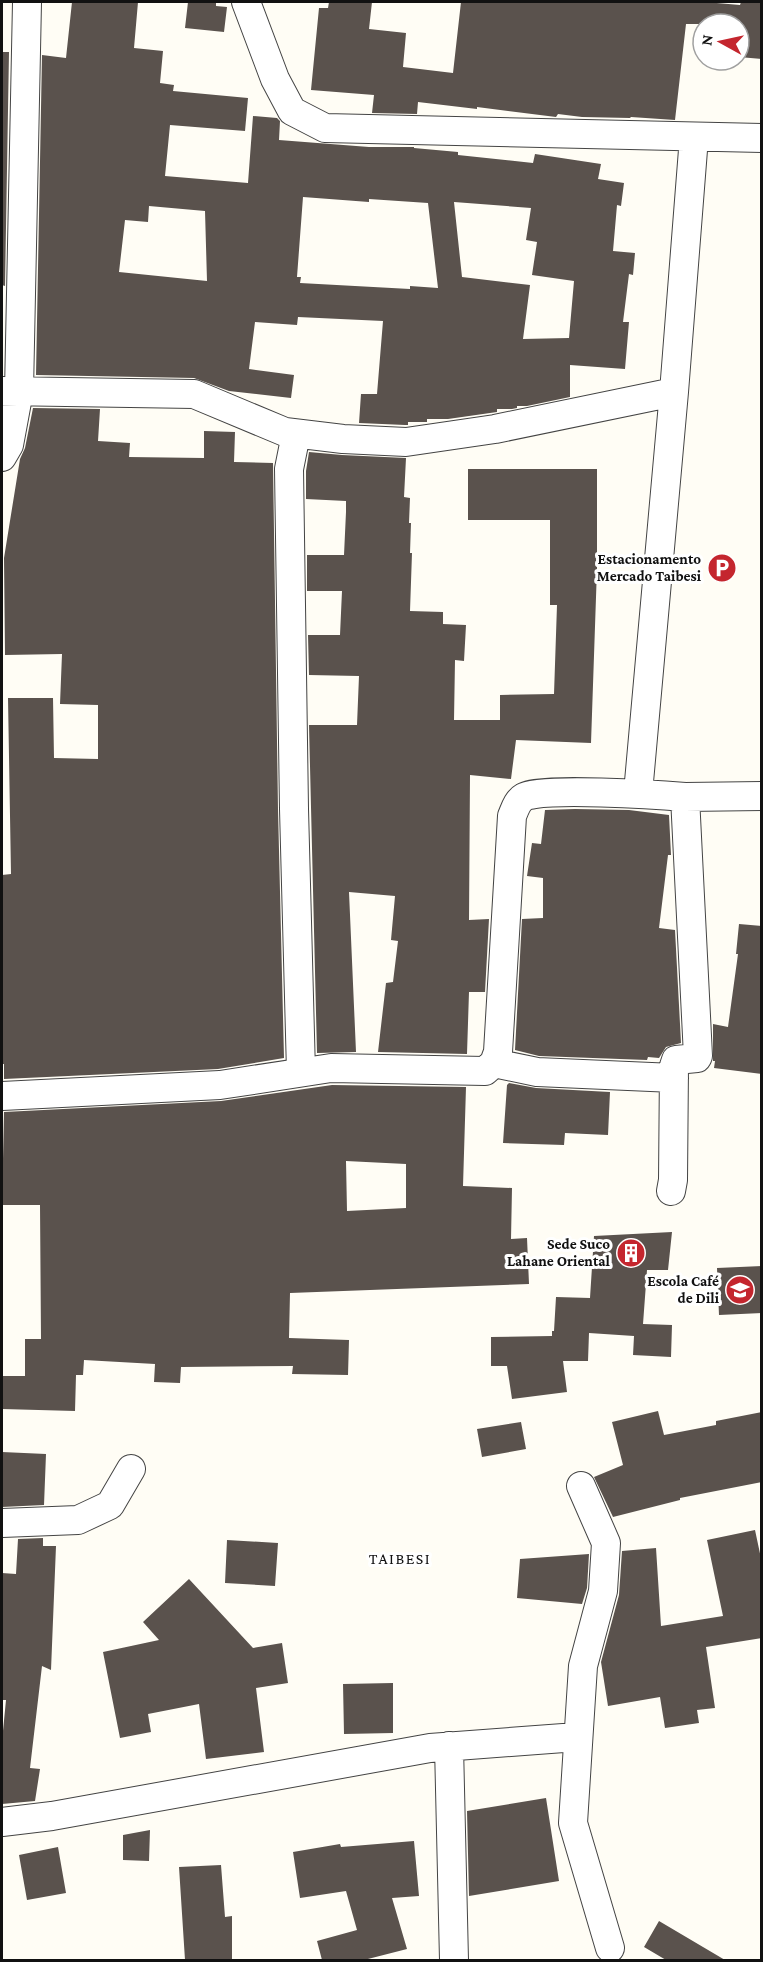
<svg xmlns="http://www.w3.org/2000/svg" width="763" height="1962" font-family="'Crimson Pro',serif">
	<rect width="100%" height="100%" fill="#fffdf5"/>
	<path fill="#5a524d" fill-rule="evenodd" d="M 72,2 L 138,2 L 134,48 L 163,51 L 160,83 L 174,85 L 173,91 L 248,98 L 245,131 L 170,125 L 165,176 L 248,183 L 253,116 L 277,118 L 280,121 L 279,140 L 369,147 L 414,147 L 414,148 L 458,152 L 458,155 L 533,163 L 535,154 L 601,164 L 598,179 L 624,183 L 621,206 L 617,205 L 613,251 L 635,253 L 633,275 L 629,274 L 623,322 L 629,322 L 625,369 L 570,365 L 570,397 L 527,406 L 517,406 L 517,408 L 512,409 L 497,409 L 497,412 L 448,419 L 427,419 L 427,422 L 408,422 L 408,425 L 405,425 L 359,423 L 361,394 L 377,394 L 383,321 L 298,317 L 297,325 L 255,322 L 249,369 L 294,375 L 291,398 L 229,391 L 194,378 L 36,375 L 42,55 L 66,58 ZM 303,197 L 369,202 L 369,199 L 428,203 L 438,288 L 410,286 L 410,289 L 300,283 L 301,277 L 297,277 ZM 454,202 L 531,208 L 526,240 L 537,242 L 532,275 L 574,281 L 569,338 L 523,339 L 530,285 L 462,277 ZM 149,206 L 205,211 L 207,281 L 119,272 L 125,220 L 148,222 Z
		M 188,2 L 216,2 L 216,6 L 227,7 L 224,32 L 185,28 Z
		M 329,2 L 372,2 L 369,29 L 406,33 L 403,67 L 453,73 L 461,2 L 705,2 L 740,5 L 741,2 L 762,2 L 762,59 L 739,57 L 739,24 L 686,24 L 675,120 L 631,117 L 630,118 L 582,117 L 558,114 L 556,117 L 477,107 L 477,109 L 418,102 L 417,114 L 372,113 L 374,95 L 311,90 L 319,8 L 328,8 Z
		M 2,52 L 9,52 L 5,286 L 2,285 Z
		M 33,408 L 100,409 L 98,441 L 130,443 L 129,457 L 204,458 L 204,431 L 235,432 L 234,462 L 273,463 L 278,809 L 284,1058 L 218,1069 L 4,1079 L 4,1064 L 2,1064 L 2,875 L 11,874 L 8,698 L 53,698 L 54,758 L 98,759 L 98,705 L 60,704 L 62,654 L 5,655 L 4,558 L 20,459 L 25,448 Z
		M 309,452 L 342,455 L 406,458 L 404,497 L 410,498 L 409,523 L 411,523 L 410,553 L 412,553 L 410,611 L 443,612 L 443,624 L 466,625 L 464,661 L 455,660 L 454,720 L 500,720 L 500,695 L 554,694 L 557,605 L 550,605 L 550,520 L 468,520 L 468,469 L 597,469 L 597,568 L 591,743 L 516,740 L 511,779 L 470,775 L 469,920 L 489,919 L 485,992 L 469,992 L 467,1054 L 378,1052 L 386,983 L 393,982 L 398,941 L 391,940 L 395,896 L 349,892 L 356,1052 L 317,1053 L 309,725 L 357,725 L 359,676 L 309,675 L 308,635 L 340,635 L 342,591 L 307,591 L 307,555 L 344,555 L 346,512 L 346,501 L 306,499 L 306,471 Z
		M 575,809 L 629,810 L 669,815 L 671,855 L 668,855 L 659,928 L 675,930 L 681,1043 L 666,1047 L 659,1058 L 648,1057 L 647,1060 L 539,1056 L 515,1050 L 522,919 L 543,918 L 543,878 L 527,876 L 532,843 L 541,844 L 545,810 Z
		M 739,924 L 762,926 L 762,1074 L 714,1068 L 715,1061 L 713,1061 L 713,1024 L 728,1027 L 738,954 L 736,954 Z
		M 509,1083 L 536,1088 L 610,1092 L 608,1135 L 565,1133 L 564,1145 L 503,1143 L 507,1085 Z
		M 332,1085 L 466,1087 L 463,1186 L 512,1188 L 511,1239 L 527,1238 L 529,1284 L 290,1293 L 289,1338 L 349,1340 L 348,1375 L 292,1374 L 293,1366 L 181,1367 L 180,1383 L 154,1382 L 155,1364 L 84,1360 L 83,1375 L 76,1375 L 75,1411 L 2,1409 L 2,1376 L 25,1376 L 25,1339 L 41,1339 L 40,1205 L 2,1205 L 4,1112 L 221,1101 ZM 346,1161 L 406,1164 L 406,1208 L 347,1211 Z
		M 672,1232 L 668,1270 L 647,1270 L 643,1324 L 672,1325 L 671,1357 L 633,1355 L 634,1336 L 589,1333 L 588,1361 L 563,1361 L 567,1392 L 512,1399 L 507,1366 L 491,1366 L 491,1337 L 552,1336 L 552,1331 L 554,1331 L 556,1297 L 590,1298 L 594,1236 Z
		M 762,1266 L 762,1313 L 719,1315 L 717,1268 Z
		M 658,1411 L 664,1435 L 716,1425 L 716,1421 L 762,1412 L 762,1482 L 680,1498 L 680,1500 L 613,1517 L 594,1477 L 623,1465 L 612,1422 Z
		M 521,1422 L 526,1449 L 482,1457 L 477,1429 Z
		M 2,1452 L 46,1454 L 44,1505 L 2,1507 Z
		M 755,1530 L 762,1563 L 762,1638 L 706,1647 L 715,1708 L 697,1710 L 699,1723 L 665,1728 L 660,1697 L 608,1706 L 601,1662 L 619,1595 L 622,1551 L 656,1548 L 661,1626 L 723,1616 L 707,1540 Z
		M 43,1538 L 43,1546 L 56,1546 L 51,1670 L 42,1666 L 30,1768 L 40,1769 L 35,1801 L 2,1804 L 2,1741 L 6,1700 L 2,1700 L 2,1573 L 16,1574 L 18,1539 Z
		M 227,1540 L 278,1543 L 275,1586 L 225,1583 Z
		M 589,1554 L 587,1588 L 582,1604 L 517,1598 L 520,1559 Z
		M 189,1579 L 253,1648 L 282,1643 L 288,1683 L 256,1688 L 264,1752 L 206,1759 L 199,1704 L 148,1714 L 151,1732 L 120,1738 L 103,1652 L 159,1640 L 143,1622 Z
		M 393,1683 L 393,1733 L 344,1734 L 343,1684 Z
		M 546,1798 L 559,1881 L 469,1896 L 467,1811 Z
		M 150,1830 L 149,1861 L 123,1860 L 123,1835 Z
		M 414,1841 L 419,1896 L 392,1898 L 407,1949 L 364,1960 L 322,1960 L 317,1941 L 357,1930 L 346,1891 L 300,1898 L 293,1852 L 340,1844 L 341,1847 Z
		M 58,1847 L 66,1893 L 27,1900 L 19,1855 Z
		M 221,1865 L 225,1917 L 232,1916 L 232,1960 L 185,1960 L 179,1867 Z
		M 659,1921 L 725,1960 L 666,1960 L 644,1947 Z"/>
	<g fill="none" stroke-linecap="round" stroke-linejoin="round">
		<g stroke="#444" stroke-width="30">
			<path id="street" d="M 246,2 L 275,79 L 292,111 L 325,128 L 762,138
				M 2,391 L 194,394 L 285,432 L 343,439 L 406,442 L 495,429 L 674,392
				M 296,434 L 289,469 L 294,809 L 301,1072
				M 2,457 L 9,445 L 19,391 L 27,2
				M 638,793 L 674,392 L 694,137
				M 685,797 L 762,796
				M 494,1063 L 537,1072 L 674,1078
				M 2,1096 L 220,1085 L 331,1068 L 485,1071 L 494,1063 L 498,1052 L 512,816 C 515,809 517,801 524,797 C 539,787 661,795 685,797 L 698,1056 L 697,1058 L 676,1060 L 674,1066 L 673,1180 L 671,1191
				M 581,1486 L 606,1543 L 603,1591 L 583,1666 L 573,1823 L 610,1948
				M 2,1523 L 78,1520 L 110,1505 L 131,1469
				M 449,1746 L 454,1960
				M 2,1822 L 52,1816 L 430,1748 L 577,1737"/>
		</g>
		<use href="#street" stroke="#fff" stroke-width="28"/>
	</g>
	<defs>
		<g id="parking-disc" transform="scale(1.5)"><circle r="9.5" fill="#c4262e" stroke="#fff"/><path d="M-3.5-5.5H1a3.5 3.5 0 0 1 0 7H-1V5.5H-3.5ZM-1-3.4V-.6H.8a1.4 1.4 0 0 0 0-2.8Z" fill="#fff"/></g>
		<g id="building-disc" transform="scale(1.5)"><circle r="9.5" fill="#c4262e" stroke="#fff"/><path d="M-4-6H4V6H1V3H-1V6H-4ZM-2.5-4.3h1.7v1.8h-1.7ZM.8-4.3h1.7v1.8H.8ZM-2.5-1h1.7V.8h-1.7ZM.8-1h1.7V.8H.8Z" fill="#fff"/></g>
		<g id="school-disc" transform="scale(1.5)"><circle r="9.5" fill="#c4262e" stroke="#fff"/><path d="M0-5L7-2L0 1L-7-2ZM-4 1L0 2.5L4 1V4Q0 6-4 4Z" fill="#fff"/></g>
	</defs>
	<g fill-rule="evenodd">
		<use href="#parking-disc" x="722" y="568"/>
		<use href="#building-disc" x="631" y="1253"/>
		<use href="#school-disc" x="740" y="1290"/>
	</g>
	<g text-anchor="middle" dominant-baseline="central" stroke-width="6" stroke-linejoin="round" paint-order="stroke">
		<g font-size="15" font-weight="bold" fill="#111" stroke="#fff" text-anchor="end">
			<text x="701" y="559">Estacionamento<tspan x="701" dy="17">Mercado Taibesi</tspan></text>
			<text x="610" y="1244">Sede Suco<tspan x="610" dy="17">Lahane Oriental</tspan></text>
			<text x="719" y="1281">Escola Café<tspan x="719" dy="17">de Dili</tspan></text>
		</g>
		<g font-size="16" letter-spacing="1.5" fill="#111" stroke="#fff">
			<text x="400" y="1558">TAIBESI</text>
		</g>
	</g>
	<rect width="763" height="1962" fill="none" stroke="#111111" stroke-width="6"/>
	<g transform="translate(721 42) rotate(278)"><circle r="28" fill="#ffffff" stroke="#a0a0a0" stroke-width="1.5"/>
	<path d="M0-4.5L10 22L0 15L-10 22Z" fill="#c4262e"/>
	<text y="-9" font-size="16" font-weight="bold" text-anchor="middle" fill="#111111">N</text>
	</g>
</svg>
